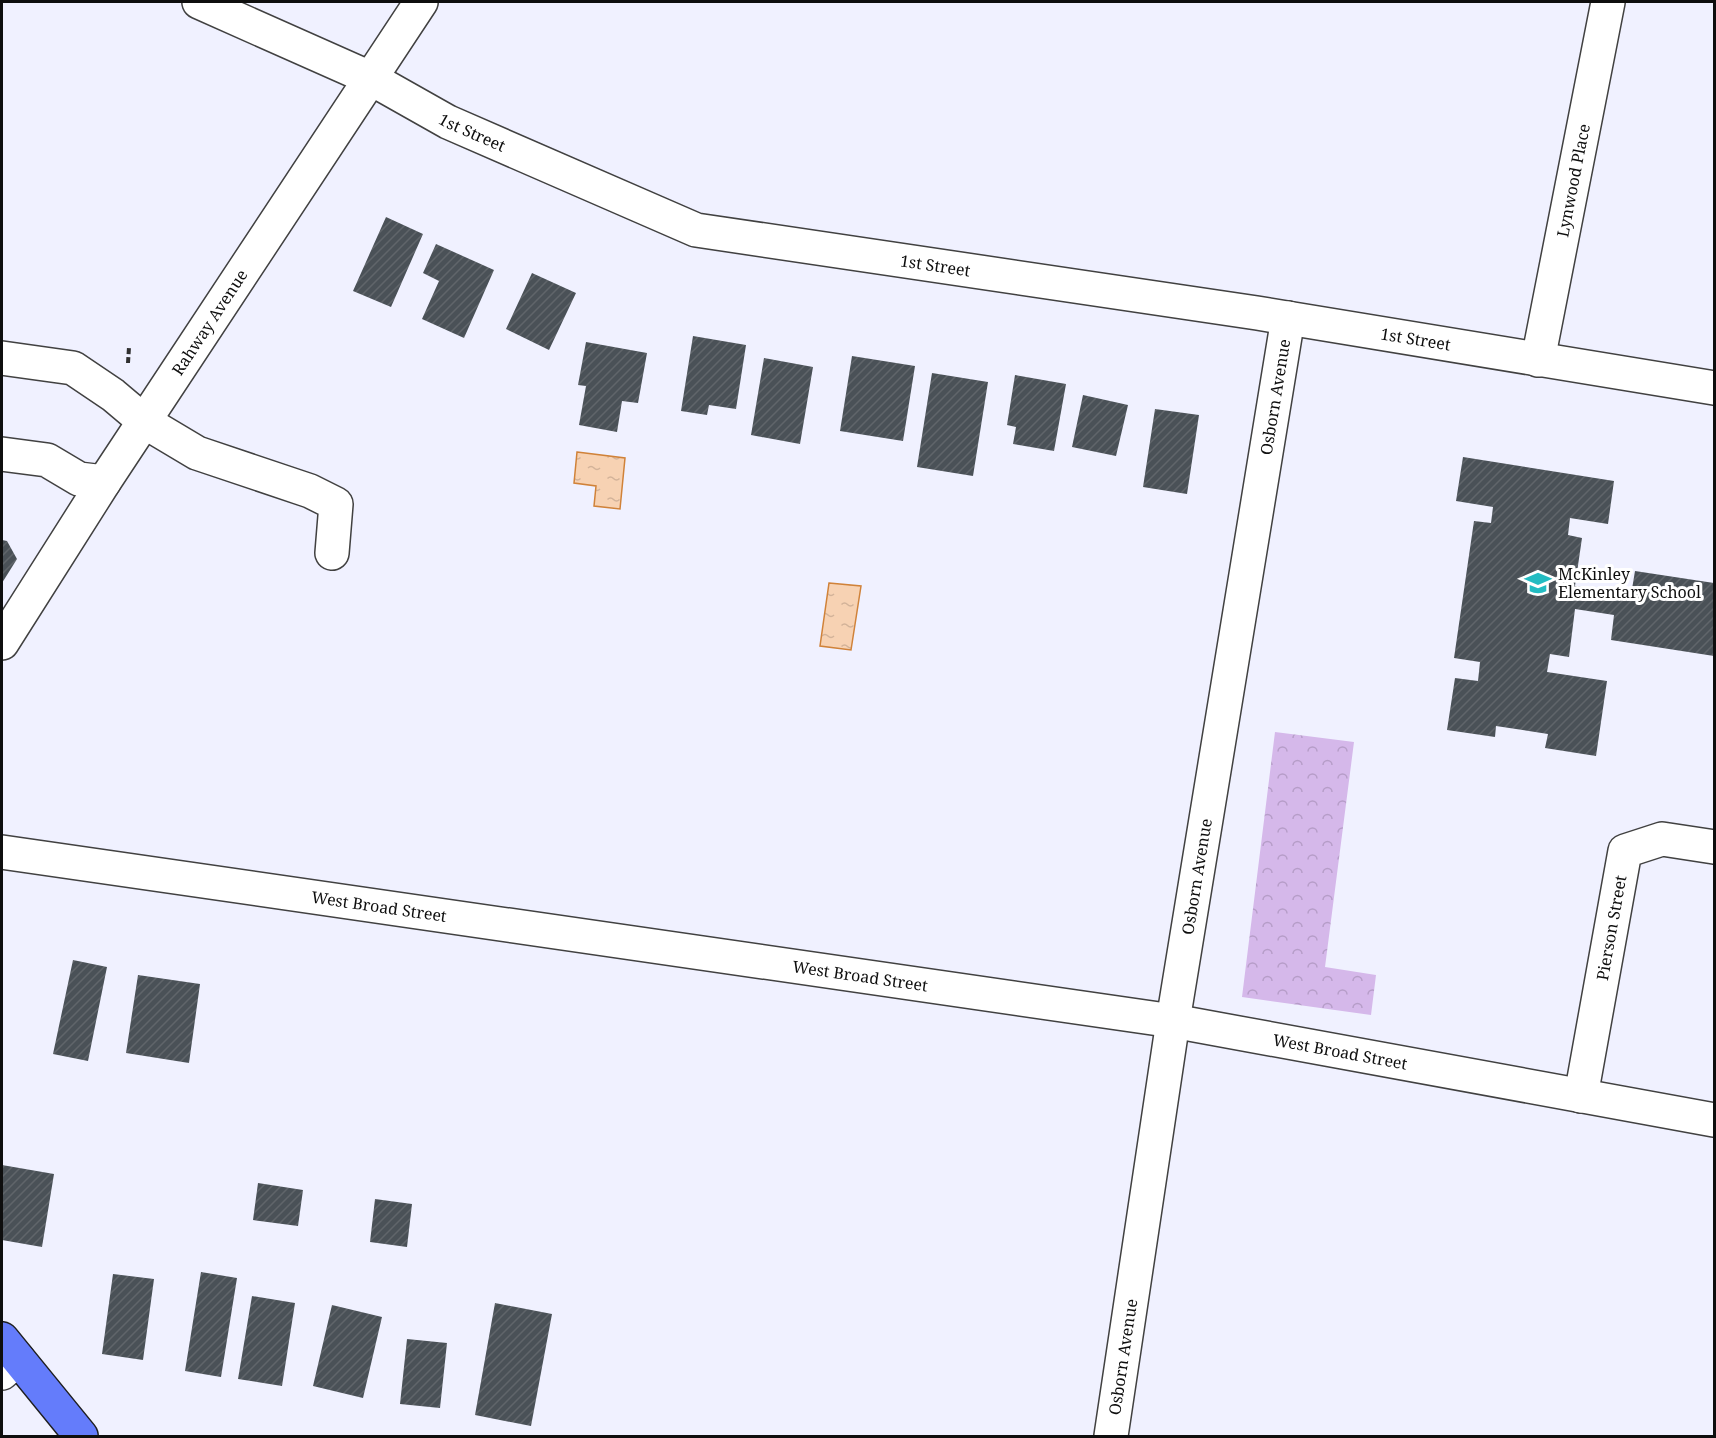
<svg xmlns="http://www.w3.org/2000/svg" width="1716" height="1438" font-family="'Noto Serif',serif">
	<defs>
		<pattern id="park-crowns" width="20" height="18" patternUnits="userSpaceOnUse" patternTransform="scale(1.5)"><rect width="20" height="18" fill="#d5b8ea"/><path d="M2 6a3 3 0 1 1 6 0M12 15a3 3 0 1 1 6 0" fill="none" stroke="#b69dc8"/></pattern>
		<pattern id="water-ripples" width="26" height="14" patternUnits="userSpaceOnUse" patternTransform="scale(1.5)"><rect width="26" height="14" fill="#f7d2b3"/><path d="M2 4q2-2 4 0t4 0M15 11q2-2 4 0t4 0" fill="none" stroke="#d3b399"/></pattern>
		<pattern id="building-hatch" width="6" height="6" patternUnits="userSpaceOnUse" patternTransform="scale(1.5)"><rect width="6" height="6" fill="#4a5157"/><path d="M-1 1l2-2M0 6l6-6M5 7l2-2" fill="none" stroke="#60656a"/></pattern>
	</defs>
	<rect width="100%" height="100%" fill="#f0f1ff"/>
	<path fill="url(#park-crowns)" d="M 1275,732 L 1354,742 L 1325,967 L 1376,975 L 1371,1015 L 1242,997 Z"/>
	<path fill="url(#water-ripples)" stroke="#d08239" stroke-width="1.5" d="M 577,452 L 625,458 L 620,509 L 594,506 L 596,486 L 574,483 Z
		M 829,583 L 861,586 L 851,650 L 820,646 Z"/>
	<path fill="url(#building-hatch)" d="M 386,217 L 423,234 L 391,307 L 353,291 Z
		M 436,244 L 494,270 L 464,338 L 422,319 L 439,281 L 423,273 Z
		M 532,273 L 576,293 L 549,350 L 506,329 Z
		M 693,336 L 746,345 L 736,409 L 709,405 L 707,415 L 681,411 Z
		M 586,342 L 647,353 L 638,403 L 622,401 L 617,432 L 579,425 L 586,386 L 578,385 Z
		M 852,356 L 915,366 L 903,441 L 840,431 Z
		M 764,358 L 813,367 L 800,444 L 751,435 Z
		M 932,373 L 988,382 L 973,476 L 917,467 Z
		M 1015,375 L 1066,384 L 1054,451 L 1013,444 L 1016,427 L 1007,425 Z
		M 1083,395 L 1128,405 L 1116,456 L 1072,447 Z
		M 1155,409 L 1199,415 L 1187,494 L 1143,487 Z
		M 1463,457 L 1614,481 L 1608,524 L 1570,518 L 1568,535 L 1582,538 L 1575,586 L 1631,595 L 1635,571 L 1714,583 L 1714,656 L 1611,640 L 1614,615 L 1575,609 L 1569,657 L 1550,654 L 1547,672 L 1607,681 L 1596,756 L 1545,748 L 1548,734 L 1496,726 L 1495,737 L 1447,730 L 1455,678 L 1478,681 L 1480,662 L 1454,658 L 1474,521 L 1491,523 L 1493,507 L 1456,501 Z
		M 2,540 L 7,541 L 17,559 L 2,583 Z
		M 73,960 L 107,967 L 88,1061 L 53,1054 Z
		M 138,975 L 200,984 L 189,1063 L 126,1053 Z
		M 2,1165 L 54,1174 L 42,1247 L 2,1240 Z
		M 258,1183 L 303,1190 L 298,1226 L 253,1220 Z
		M 375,1199 L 412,1204 L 407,1247 L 370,1242 Z
		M 201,1272 L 237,1278 L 221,1377 L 185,1371 Z
		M 113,1274 L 154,1279 L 143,1360 L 102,1354 Z
		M 252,1296 L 295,1303 L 282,1386 L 238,1379 Z
		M 495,1303 L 552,1314 L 531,1426 L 475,1415 Z
		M 332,1305 L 382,1317 L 363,1398 L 313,1386 Z
		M 407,1339 L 447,1343 L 440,1408 L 400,1404 Z"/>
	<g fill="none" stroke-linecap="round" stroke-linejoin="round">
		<g stroke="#414141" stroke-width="36">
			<g id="minor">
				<path id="s1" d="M 199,2 L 370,78 L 448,122 L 696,230 L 1257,313 L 1714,388"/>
				<path d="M 2,358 L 73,368 L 113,395 L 145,422 L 197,453 L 310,491 L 336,504 L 332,553"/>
				<path id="s2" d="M 1538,360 L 1608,2"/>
				<path d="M 2,454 L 47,460 L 79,479 L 104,482"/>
				<path id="s3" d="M 2,643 L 104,482 L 421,2"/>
				<path id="s4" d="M 2,852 L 1173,1021 L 1714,1120"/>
				<path id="s5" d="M 1581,1096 L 1625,851 L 1662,839 L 1714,847"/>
				<path d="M 2,1373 L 18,1359"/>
				<path id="s6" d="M 1111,1436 L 1173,1021 L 1288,318"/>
			</g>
		</g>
		<g stroke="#1f1f1f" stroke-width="36">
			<path id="major" d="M 2,1339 L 81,1436"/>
		</g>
		<path stroke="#303030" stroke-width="4" stroke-dasharray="6 3" stroke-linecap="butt" d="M 128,363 L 129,347"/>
		<use href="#minor" stroke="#fff" stroke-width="33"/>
		<use href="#major" stroke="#647cfb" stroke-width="33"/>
	</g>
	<defs>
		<g id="school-bare" transform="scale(2.07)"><path d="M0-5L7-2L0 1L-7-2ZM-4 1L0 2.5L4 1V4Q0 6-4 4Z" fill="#23bcc2" stroke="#fff" stroke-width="2.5" paint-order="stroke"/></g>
	</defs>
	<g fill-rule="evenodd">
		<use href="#school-bare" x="1538" y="583"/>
	</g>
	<g text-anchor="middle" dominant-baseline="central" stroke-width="6" stroke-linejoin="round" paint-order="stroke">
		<g font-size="16" fill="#0e0e0e" stroke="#fff">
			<text stroke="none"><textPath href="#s1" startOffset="303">1st Street</textPath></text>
			<text stroke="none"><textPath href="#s2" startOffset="183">Lynwood Place</textPath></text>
			<text stroke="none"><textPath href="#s1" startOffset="789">1st Street</textPath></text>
			<text stroke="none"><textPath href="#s3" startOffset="382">Rahway Avenue</textPath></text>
			<text stroke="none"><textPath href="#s1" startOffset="1275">1st Street</textPath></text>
			<text stroke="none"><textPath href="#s6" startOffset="1052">Osborn Avenue</textPath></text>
			<text stroke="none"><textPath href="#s6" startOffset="566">Osborn Avenue</textPath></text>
			<text stroke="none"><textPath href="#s4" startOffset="381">West Broad Street</textPath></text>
			<text stroke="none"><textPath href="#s5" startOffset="171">Pierson Street</textPath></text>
			<text stroke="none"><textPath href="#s4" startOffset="867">West Broad Street</textPath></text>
			<text stroke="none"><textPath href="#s4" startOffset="1353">West Broad Street</textPath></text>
			<text stroke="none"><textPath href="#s6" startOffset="80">Osborn Avenue</textPath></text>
		</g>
		<g font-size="16" fill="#0e0e0e" stroke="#fff" text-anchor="start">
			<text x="1558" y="574">McKinley<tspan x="1558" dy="18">Elementary School</tspan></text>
		</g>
	</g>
	<rect width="1716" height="1438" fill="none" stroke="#0e0e0e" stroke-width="6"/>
</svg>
